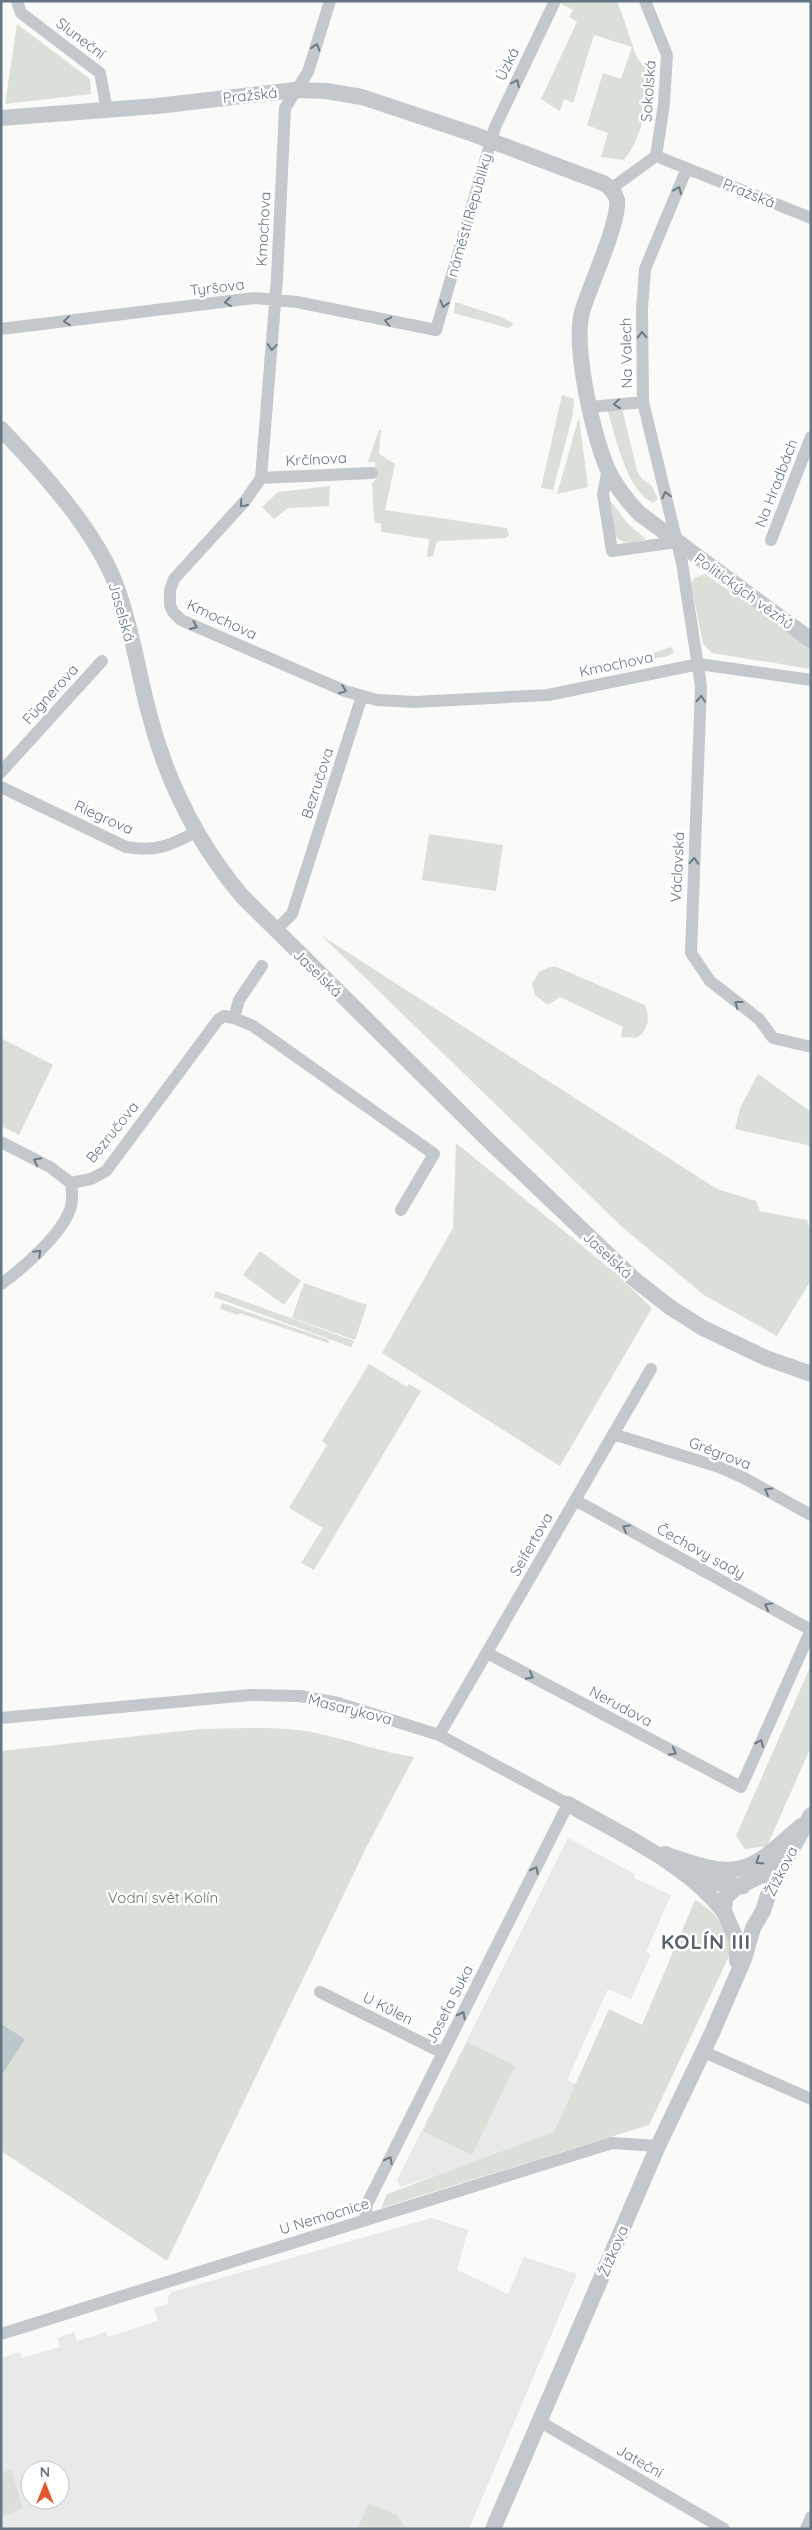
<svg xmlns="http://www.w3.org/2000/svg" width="812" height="2530" font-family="Quicksand,sans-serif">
	<rect width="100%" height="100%" fill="#fafaf8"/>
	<path fill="#e8e9e9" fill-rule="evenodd" d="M 568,1838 L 635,1874 L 634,1878 L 671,1895 L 646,1952 L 651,1954 L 631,1999 L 608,1989 L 567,2080 L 597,2093 L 580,2131 L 400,2187 L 397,2180 Z
		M 432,2218 L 468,2230 L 457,2270 L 508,2294 L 524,2257 L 577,2274 L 469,2529 L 1,2529 L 1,2358 L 20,2352 L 22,2358 L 60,2347 L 57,2338 L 74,2332 L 77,2341 L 106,2332 L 108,2337 L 158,2321 L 154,2308 L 168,2304 L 168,2296 L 172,2292 ZM 30,2470 L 60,2470 L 60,2500 L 30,2500 Z"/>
	<path fill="#dadfd7" d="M 561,1 L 617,1 C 624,18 629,36 635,53 C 639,63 648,68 650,80 C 652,97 637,149 623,160 L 601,157 L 608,133 L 587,125 L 603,73 L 621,79 L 632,47 L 594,35 L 573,103 L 564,99 L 560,111 L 541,99 L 577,22 L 569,17 L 573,10 L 560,3 Z
		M 17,24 L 90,79 L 91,94 L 5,104 Z
		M 455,302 L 501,317 L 514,324 L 508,328 L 454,313 Z
		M 562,395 L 574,399 L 573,414 L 553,490 L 541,488 Z
		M 622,408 L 637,471 L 642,479 L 651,485 L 658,499 L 653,503 C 626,490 616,437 607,409 Z
		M 579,417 L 588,487 L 557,494 Z
		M 379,430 L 381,430 L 379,454 L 395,464 L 385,510 L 507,528 L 509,535 L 506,538 L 437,541 L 433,556 L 427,557 L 429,539 L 381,532 L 381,523 L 375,523 L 374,518 L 372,483 L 376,479 L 375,462 L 368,462 Z
		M 330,486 L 329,506 L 288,508 L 274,519 L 262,507 L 278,492 Z
		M 610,500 L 628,524 L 646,539 C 609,551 613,529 610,500 Z
		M 705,574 L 811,648 L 811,669 L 712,653 L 703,644 L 691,584 L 694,578 Z
		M 671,647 L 674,652 L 668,656 L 637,662 L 638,658 Z
		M 429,834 L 503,845 L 496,891 L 422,880 Z
		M 322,936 L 717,1189 L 756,1201 L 760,1211 L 807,1220 L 811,1232 L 811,1280 L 777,1336 L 704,1295 L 621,1226 Z
		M 549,967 L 557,967 L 645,1005 C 650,1019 649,1028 637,1038 L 621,1037 L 623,1027 L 560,997 L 548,1005 L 535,995 L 532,984 L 539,972 Z
		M 1,1038 L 53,1065 L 19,1135 L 1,1126 Z
		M 758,1074 L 811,1112 L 811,1146 L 735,1129 L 740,1108 Z
		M 456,1143 L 614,1272 L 652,1308 L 560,1466 L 382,1353 L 453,1228 Z
		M 260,1251 L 301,1281 L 284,1305 L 243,1275 Z
		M 304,1283 L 367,1305 L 355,1340 L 292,1318 Z
		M 216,1291 L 354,1341 L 351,1347 L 214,1297 Z
		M 222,1303 L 329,1340 L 328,1343 L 240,1313 L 238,1315 L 220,1309 Z
		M 369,1364 L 407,1387 L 409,1384 L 421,1391 L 314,1570 L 301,1563 L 323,1528 L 289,1508 L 327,1445 L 322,1441 Z
		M 811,1665 L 811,1747 L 767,1846 L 745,1849 L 736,1836 Z
		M 247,1728 C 270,1728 294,1728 316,1733 C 349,1740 381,1752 414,1757 L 367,1846 L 167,2261 L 1,2151 L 1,1751 L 201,1729 Z
		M 695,1900 C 716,1911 728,1929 731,1952 L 649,2125 L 381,2208 L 387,2194 L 554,2132 L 609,2009 L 642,2025 Z
		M 467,2042 L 515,2066 L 472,2155 L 423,2131 Z
		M 11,2469 L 23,2508 L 1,2517 L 1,2473 Z
		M 369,2503 L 397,2515 L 406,2529 L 357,2529 Z"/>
	<path fill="#bbc7cb" d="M 1,2024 L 25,2039 L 1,2076 Z"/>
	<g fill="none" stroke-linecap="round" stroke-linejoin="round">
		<path stroke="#c3c8cc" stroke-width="12" d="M 17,1 L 21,13 L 100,73 L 107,111
			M 330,1 L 308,72 L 285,108 L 277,278 L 261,478 L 245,501 L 174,579 L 170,590 L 170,605 L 173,612 L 181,620 L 345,691 L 377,700 L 415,702 L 548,695 L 699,664 L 811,680
			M 645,1 L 667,55 L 664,104 L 656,156
			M 656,156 L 811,218
			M 687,168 L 645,269 L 642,309 L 643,402 L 682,563 L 701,686 L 691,953 L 710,981 L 759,1019 L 773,1038 L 811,1047
			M 612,188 L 656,156
			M 1,329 L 254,298 L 297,302 L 436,330 L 495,127 L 555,1
			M 591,407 L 643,402
			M 608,469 L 603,494 L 612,551 L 677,542
			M 261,478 L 372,473
			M 771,540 L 811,437
			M 1,772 L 102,661
			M 1,787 L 126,847 C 156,852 169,846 196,832
			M 275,931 L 292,914 L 362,696
			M 234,1018 L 253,1026 L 434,1154 L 401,1210
			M 1,1142 L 50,1167 L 71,1183
			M 71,1183 L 91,1179 L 106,1171 L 218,1020 L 224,1016 L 234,1018 L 239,1000 L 262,966
			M 1,1284 C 22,1269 65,1232 71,1206 C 73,1199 72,1190 71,1183
			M 613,1434 L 719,1467 L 744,1478 L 811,1515
			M 575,1500 L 811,1630
			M 487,1653 L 741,1787 L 811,1630
			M 1,1718 L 250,1695 L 300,1696 L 338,1703 L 439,1735 L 568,1804 L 367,2204 L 365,2220
			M 439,1735 L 651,1369
			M 320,1992 L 443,2053
			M 704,2052 L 811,2099
			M 1,2334 L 612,2143 L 658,2146
			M 539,2421 L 724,2529
			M 806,2529 L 811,2517"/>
		<path stroke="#c3c8cc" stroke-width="16" d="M 1,118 L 157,106 L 295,90 L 326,91 L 362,97 L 473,134 L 603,183 C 610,187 615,192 617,200 C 620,221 589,288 582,312 C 573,349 593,433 607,468 C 615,485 627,501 640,514 L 811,640
			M 1,429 C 42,471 98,533 117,588 C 132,628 138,672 149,713 C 166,780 197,842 241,895 L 488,1140 L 634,1279 L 671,1308 L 703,1328 L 766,1358 L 811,1374
			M 568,1804 C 620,1834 690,1865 726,1915
			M 665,1854 C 737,1880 746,1876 801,1826
			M 692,1873 L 721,1884 L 743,1886
			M 737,1961 L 737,1941 L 724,1911 L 725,1898 L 734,1889 L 766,1873 L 783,1857
			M 493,2529 L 658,2146 L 712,2033 L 744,1959 L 753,1928 L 763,1911 L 771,1886 L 811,1815"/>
	</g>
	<defs><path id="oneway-chevron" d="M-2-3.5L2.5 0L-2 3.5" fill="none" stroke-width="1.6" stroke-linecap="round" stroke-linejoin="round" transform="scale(1.25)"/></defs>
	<g stroke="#6a7a87">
		<use href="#oneway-chevron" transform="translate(316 47) rotate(-73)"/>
		<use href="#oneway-chevron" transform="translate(516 83) rotate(-64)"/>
		<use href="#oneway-chevron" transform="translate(678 190) rotate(-67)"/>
		<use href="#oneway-chevron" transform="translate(228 302) rotate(173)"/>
		<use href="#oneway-chevron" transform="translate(444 304) rotate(107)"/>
		<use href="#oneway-chevron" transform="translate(67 321) rotate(174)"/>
		<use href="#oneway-chevron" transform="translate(388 321) rotate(-168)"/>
		<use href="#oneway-chevron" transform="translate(642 335) rotate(-91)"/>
		<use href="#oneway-chevron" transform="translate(272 347) rotate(94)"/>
		<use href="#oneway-chevron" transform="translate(617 404) rotate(174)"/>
		<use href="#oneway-chevron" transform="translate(666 495) rotate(-104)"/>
		<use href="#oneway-chevron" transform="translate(243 504) rotate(131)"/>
		<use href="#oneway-chevron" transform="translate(194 626) rotate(23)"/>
		<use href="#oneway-chevron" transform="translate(343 690) rotate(21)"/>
		<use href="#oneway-chevron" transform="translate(701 699) rotate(-87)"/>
		<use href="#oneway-chevron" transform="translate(694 861) rotate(-87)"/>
		<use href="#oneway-chevron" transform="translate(738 1004) rotate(-143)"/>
		<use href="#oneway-chevron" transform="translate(37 1161) rotate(-152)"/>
		<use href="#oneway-chevron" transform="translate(38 1253) rotate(-45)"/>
		<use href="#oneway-chevron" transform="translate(768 1491) rotate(-151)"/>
		<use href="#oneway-chevron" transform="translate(626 1528) rotate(-151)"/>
		<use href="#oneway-chevron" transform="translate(768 1606) rotate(-151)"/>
		<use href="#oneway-chevron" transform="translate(530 1676) rotate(28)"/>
		<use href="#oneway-chevron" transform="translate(760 1743) rotate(-66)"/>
		<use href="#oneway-chevron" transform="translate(673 1752) rotate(28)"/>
		<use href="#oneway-chevron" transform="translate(759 1861) rotate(148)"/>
		<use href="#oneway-chevron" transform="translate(535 1870) rotate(-63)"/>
		<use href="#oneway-chevron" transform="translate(462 2015) rotate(-63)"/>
		<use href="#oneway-chevron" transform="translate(389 2160) rotate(-63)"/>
	</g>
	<g text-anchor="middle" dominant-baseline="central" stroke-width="5" stroke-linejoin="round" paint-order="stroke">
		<g font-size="15" fill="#657683" stroke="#fff">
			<text transform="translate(81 38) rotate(37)">Sluneční</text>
			<text transform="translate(507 64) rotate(-64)">Úzká</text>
			<text transform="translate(648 91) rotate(-86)">Sokolská</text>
			<text transform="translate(250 95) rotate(-6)">Pražská</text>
			<text transform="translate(749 193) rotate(22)">Pražská</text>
			<text transform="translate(469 215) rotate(-74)">náměstí Republiky</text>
			<text transform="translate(263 229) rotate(-87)">Kmochova</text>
			<text transform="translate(217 287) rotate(-7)">Tyršova</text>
			<text transform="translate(626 353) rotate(-91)">Na Valech</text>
			<text transform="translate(316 459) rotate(-3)">Krčínova</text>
			<text transform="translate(776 483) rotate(-69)">Na Hradbách</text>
			<text transform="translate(744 591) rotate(36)">Politických vězňů</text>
			<text transform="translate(122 612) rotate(74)">Jaselská</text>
			<text transform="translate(222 619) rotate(25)">Kmochova</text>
			<text transform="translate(616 664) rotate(-12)">Kmochova</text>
			<text transform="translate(50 694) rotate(-48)">Fügnerova</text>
			<text transform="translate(317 783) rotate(-72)">Bezručova</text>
			<text transform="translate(104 817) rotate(24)">Riegrova</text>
			<text transform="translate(677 867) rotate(-87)">Václavská</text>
			<text transform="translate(318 973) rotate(44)">Jaselská</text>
			<text transform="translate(112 1132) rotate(-51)">Bezručova</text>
			<text transform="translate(608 1255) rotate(43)">Jaselská</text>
			<text transform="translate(720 1453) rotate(21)">Grégrova</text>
			<text transform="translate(531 1544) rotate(-60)">Seifertova</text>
			<text transform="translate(701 1551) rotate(29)">Čechovy sady</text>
			<text transform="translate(621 1706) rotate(28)">Nerudova</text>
			<text transform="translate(350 1709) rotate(14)">Masarykova</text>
			<text transform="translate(781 1871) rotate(-63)">Žižkova</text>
			<text transform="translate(449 2004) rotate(-63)">Josefa Suka</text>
			<text transform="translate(388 2008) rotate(27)">U Kůlen</text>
			<text transform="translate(324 2216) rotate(-17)">U Nemocnice</text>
			<text transform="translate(613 2251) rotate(-67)">Žižkova</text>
			<text transform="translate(640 2461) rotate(30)">Jateční</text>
		</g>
		<g font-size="15" fill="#687a64" stroke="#fff">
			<text x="163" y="1897">Vodní svět Kolín</text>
		</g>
		<g font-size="20" font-weight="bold" letter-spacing="1" fill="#57646e" stroke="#fff">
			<text x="706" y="1941">KOLÍN III</text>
		</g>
	</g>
	<rect width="812" height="2530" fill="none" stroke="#657683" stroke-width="5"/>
	<g transform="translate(45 2485)"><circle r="24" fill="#ffffff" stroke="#c1c8cd"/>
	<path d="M0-4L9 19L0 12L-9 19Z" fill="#e4572e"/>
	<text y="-8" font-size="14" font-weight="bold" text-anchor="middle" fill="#657683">N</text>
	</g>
</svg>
